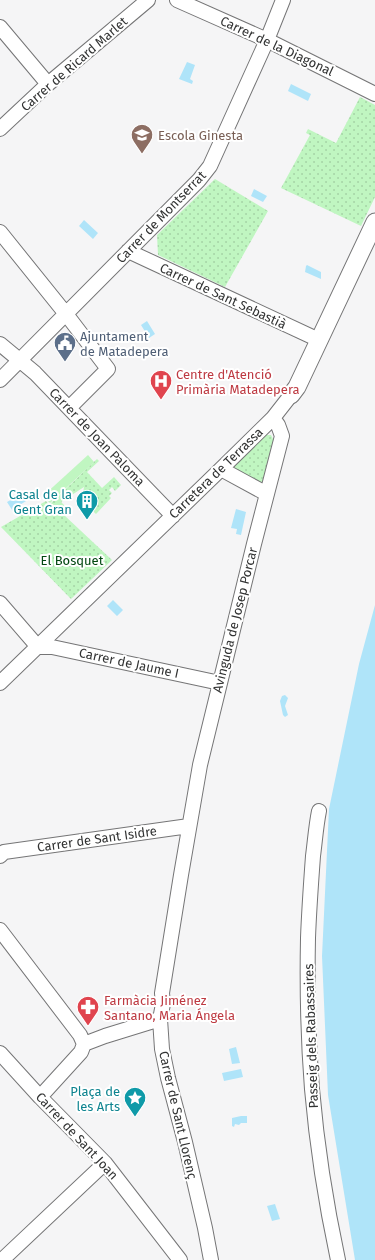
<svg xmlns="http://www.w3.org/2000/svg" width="375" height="1260" font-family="'Fira Sans',sans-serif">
	<defs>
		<pattern id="green-dots" width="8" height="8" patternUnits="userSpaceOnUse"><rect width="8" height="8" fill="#c0f6c1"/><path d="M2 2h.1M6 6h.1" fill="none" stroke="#a5d3a6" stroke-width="1.8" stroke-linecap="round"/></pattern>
	</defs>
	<rect width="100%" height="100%" fill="#f5f5f6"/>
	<path fill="url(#green-dots)" d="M 360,97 L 375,105 L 375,197 L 361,226 L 281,188 L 310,135 L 306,133 L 308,129 L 336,143 Z
		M 215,179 L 268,211 L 225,287 L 158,255 L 157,235 Z
		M 265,435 L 271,435 L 273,439 L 273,441 L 263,481 L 260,483 L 233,467 L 234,465 Z
		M 97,459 L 99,461 L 87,472 L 102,488 L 114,477 L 121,485 L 115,491 L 112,487 L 109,490 L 112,493 L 109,496 L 111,498 L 96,514 L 84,503 L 82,498 L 84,487 L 61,502 L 69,510 L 64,515 L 112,560 L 71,599 L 1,527 L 46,501 L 49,505 Z"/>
	<path fill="#c0f6c1" d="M 88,455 L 94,462 L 50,503 L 43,496 Z"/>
	<path fill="#afe4f9" d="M 187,62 L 195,65 L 190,79 L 193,81 L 192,84 L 179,79 Z
		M 291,84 L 311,94 L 308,101 L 288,91 Z
		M 254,189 L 267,196 L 263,202 L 251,196 Z
		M 84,220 L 98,233 L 93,239 L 79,226 Z
		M 307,265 L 321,272 L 321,279 L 305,272 L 306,266 Z
		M 147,321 L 155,334 L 149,338 L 141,325 Z
		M 27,491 L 31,498 L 18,506 L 18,510 L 14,513 L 7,502 Z
		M 236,509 L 246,512 L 241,535 L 236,534 L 237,529 L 231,528 Z
		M 113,600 L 123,610 L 117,616 L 107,606 Z
		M 375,605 L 375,1260 L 355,1260 L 328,1095 L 322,956 L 329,809 L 359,664 Z
		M 285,695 L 288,698 L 285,706 L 288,715 L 285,717 L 283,715 L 280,701 L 282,696 Z
		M 236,1047 L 240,1063 L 232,1064 L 229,1049 Z
		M 241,1069 L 243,1077 L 224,1081 L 222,1073 Z
		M 241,1116 L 247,1116 L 247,1123 L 241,1123 L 239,1125 L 235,1124 L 234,1127 L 232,1126 L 232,1118 Z
		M 275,1204 L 280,1219 L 272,1221 L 267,1206 Z"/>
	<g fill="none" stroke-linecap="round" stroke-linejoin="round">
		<g stroke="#757576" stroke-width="16">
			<path id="minor" d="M 177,0 L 267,40 L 375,94
				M 0,27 L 48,84
				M 0,129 L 48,84 L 148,0
				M 0,232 L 66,314 L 108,369 L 69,408
				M 128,251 L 319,340
				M 0,344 L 35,373 L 173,516
				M 0,380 L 199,180 L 210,166 L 267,40 L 283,0
				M 221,469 L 267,494
				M 0,603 L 38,647
				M 38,647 L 52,647 L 220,683
				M 0,683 L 221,469 L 273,418 L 291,395
				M 319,811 C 316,826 315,841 313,856 C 311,883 309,911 308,938 C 307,988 308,1039 312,1089 C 317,1147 326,1204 338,1260
				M 0,856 L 4,852 L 189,826
				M 0,930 L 80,1035 L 84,1044
				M 0,1053 L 40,1097 L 105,1163 L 180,1260
				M 40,1097 L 81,1052 L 84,1044 L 105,1036 L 160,1019
				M 2,1260 L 105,1163
				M 211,1260 L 205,1228 L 185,1142 L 168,1078 L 162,1049 L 160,1019 L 163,1004 L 162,993 L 181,875 L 200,765 L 254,544 L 282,436 L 278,425 L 273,418"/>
		</g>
		<g stroke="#757576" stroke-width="19">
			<path id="tertiary" d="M 291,395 L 297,387 L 375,222"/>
		</g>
		<use href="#minor" stroke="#fff" stroke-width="14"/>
		<use href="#tertiary" stroke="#fff" stroke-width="17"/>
	</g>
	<defs>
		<g id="school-pin" transform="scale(1.15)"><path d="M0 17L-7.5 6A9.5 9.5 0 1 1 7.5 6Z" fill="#8d6e63" stroke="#fff"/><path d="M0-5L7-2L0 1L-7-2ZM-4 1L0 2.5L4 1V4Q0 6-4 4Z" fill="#fff"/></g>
		<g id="civic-pin" transform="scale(1.15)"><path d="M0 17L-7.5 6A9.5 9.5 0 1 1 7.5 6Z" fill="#5c6f8a" stroke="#fff"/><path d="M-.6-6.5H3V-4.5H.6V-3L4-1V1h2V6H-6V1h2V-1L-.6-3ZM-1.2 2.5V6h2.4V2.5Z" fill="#fff"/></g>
		<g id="hospital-pin" transform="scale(1.15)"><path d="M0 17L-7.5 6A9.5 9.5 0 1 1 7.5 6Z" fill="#e0444e" stroke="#fff"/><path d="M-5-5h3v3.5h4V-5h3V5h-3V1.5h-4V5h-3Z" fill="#fff"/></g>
		<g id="building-pin" transform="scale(1.15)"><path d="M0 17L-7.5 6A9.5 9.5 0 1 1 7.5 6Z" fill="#0f9aa8" stroke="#fff"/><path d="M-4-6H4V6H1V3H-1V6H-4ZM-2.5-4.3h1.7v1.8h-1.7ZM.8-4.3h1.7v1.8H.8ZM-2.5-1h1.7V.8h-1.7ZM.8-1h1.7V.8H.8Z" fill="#fff"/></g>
		<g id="pharmacy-pin" transform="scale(1.15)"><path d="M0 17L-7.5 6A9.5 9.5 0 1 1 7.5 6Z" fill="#e0444e" stroke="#fff"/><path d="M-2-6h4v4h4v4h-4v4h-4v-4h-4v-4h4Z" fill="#fff"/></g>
		<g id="sight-pin" transform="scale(1.15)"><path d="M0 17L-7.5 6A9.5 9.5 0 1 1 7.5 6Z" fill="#0f9aa8" stroke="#fff"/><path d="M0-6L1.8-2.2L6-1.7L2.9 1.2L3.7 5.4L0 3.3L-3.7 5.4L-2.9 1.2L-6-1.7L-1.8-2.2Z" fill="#fff"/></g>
	</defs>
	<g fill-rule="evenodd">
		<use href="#school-pin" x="142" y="135"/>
		<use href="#civic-pin" x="65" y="343"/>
		<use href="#hospital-pin" x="161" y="381"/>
		<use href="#building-pin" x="87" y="501"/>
		<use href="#pharmacy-pin" x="88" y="1007"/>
		<use href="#sight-pin" x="135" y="1098"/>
	</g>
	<g text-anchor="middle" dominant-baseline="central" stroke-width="4" stroke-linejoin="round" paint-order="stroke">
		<g font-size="13" fill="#323333" stroke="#fff">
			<text transform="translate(277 46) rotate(25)">Carrer de la Diagonal</text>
			<text transform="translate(74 64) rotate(-41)">Carrer de Ricard Marlet</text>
			<text transform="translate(161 217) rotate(-46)">Carrer de Montserrat</text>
			<text transform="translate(223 296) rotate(25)">Carrer de Sant Sebastià</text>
			<text transform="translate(97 437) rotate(46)">Carrer de Joan Paloma</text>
			<text transform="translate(216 473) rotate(-44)">Carretera de Terrassa</text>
			<text transform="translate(235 620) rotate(-76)">Avinguda de Josep Porcar</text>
			<text transform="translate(129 663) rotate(12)">Carrer de Jaume I</text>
			<text transform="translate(97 839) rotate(-8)">Carrer de Sant Isidre</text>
			<text transform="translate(311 1036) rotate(-92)">Passeig dels Rabassaires</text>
			<text transform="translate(178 1115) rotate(77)">Carrer de Sant Llorenç</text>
			<text transform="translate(77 1136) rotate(47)">Carrer de Sant Joan</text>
		</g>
		<g font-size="13" fill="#785e54" stroke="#fff" text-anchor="start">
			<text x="158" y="135">Escola Ginesta</text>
		</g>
		<g font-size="13" fill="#4e5e75" stroke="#fff" text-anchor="start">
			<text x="80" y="336">Ajuntament<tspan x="80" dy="15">de Matadepera</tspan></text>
		</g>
		<g font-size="13" fill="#be3a42" stroke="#fff" text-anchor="start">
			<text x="176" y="374">Centre d'Atenció<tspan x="176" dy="15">Primària Matadepera</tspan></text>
			<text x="104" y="1000">Farmàcia Jiménez<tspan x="104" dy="15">Santano, Maria Ángela</tspan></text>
		</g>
		<g font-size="13" fill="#0d838f" stroke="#fff" text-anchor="end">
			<text x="72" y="494">Casal de la<tspan x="72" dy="15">Gent Gran</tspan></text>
			<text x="120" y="1091">Plaça de<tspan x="120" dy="15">les Arts</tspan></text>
		</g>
		<g font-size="13" fill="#024811" stroke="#fff">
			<text x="72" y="560">El Bosquet</text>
		</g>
	</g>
</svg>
